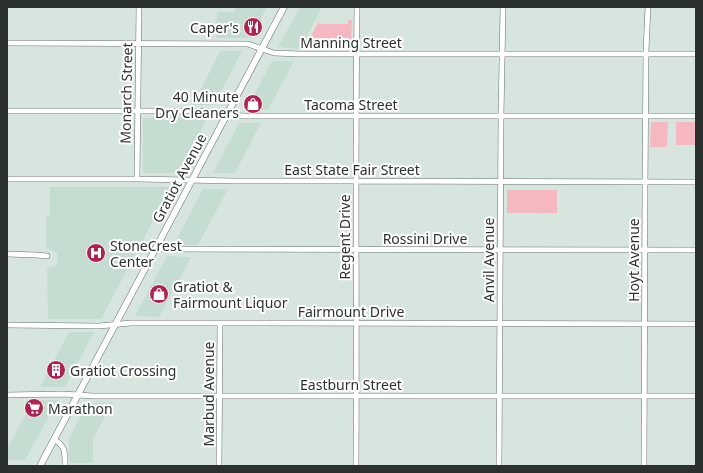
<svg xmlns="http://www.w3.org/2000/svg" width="703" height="473" font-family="'Noto Sans',sans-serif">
	<rect width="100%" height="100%" fill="#d6e6de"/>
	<path fill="#c5ddd1" d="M 241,7 L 267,7 L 251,38 L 216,38 L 217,12 L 235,12 L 235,8 Z
		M 300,7 L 322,7 L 300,49 L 278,47 Z
		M 220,51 L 242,51 L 214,105 L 193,105 Z
		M 272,61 L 294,61 L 268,110 L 246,110 Z
		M 143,118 L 207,118 L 179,173 L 143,173 Z
		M 239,123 L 261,123 L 235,173 L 213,173 Z
		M 50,187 L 171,187 L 101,319 L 48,319 L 47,268 L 54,267 L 58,262 L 58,259 L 57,254 L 55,251 L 52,250 L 46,249 L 46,216 L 50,216 Z
		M 203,189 L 228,189 L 198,245 L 174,244 Z
		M 167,256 L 191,257 L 159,317 L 135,316 Z
		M 69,332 L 94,332 L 65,387 L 40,387 Z
		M 33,400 L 58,400 L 25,460 L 7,460 L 7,449 Z
		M 113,402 L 93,439 L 93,463 L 69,463 L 69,438 L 88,403 Z"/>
	<path fill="#f5b8c1" d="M 348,20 L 352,20 L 351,49 L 305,48 L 319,21 L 319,24 L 348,24 Z
		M 651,122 L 668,122 L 667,147 L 650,147 Z
		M 676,122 L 696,122 L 696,145 L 676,145 Z
		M 507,190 L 557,190 L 557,213 L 507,213 Z"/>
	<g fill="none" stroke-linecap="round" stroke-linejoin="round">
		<g stroke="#64726b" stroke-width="6">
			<path id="minor" d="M 7,43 L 248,44 L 274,53 L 300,54 L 696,54
				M 7,111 L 191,111 L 213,112 L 242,116 L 696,116
				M 7,179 L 137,179 L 234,181 L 356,181 L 696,182
				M 137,179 L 139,7
				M 155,249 L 696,250
				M 7,254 L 36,255 L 47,256
				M 7,325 L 99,326 L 131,323 L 220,323 L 696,324
				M 7,395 L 63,394 L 93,396 L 696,396
				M 54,439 C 66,447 65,453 65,466
				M 219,466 L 220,323
				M 356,466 C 357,313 355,160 357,7
				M 499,466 L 501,116 L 503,7
				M 644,466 L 645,189 L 646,51 L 648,7"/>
		</g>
		<g stroke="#64726b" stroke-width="7">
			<path id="major" d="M 40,466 L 284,7"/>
		</g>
		<use href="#minor" stroke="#fff" stroke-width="5"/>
		<use href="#major" stroke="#fff" stroke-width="6"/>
	</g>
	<defs>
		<g id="restaurant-disc" transform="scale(1)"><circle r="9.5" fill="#b2214f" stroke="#fff"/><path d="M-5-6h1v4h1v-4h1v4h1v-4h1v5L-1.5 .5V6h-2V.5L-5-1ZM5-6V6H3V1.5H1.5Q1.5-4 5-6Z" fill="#fff"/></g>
		<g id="shop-disc" transform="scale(1)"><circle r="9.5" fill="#b2214f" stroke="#fff"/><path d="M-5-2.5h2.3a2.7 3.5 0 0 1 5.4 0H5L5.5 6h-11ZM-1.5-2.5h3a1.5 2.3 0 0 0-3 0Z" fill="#fff"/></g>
		<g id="hospital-disc" transform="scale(1)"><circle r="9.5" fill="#b2214f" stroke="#fff"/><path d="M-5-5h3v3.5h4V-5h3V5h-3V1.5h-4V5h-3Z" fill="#fff"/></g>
		<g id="building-disc" transform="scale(1)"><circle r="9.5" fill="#b2214f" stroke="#fff"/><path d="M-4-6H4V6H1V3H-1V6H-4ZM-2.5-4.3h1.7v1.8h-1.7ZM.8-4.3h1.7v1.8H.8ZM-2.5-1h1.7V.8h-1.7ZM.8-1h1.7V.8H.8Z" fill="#fff"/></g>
		<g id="supermarket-disc" transform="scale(1)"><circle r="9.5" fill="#b2214f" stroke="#fff"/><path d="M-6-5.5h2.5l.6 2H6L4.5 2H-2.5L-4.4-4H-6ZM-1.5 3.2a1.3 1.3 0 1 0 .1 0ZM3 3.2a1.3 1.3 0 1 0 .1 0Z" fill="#fff"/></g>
	</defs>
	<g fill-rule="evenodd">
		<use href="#restaurant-disc" x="253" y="27"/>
		<use href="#shop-disc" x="253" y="104"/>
		<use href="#hospital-disc" x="96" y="253"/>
		<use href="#shop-disc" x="159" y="294"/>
		<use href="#building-disc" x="56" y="370"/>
		<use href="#supermarket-disc" x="34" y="408"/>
	</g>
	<g text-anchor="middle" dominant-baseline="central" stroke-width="4" stroke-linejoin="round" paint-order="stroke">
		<g font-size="14" fill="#2b312e" stroke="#fff" text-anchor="start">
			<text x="239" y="27" text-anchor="end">Caper's</text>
			<text x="239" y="96" text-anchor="end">40 Minute<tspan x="239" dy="16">Dry Cleaners</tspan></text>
			<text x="110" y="245">StoneCrest<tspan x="110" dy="16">Center</tspan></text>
			<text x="173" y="286">Gratiot &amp;<tspan x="173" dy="16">Fairmount Liquor</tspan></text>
			<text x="70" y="370">Gratiot Crossing</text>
			<text x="48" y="408">Marathon</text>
		</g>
		<g font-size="14" fill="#2b312e" stroke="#fff">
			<text x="351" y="42">Manning Street</text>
			<text transform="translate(126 93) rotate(-89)">Monarch Street</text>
			<text x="351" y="104">Tacoma Street</text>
			<text x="352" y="169">East State Fair Street</text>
			<text transform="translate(179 178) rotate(-62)">Gratiot Avenue</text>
			<text transform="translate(344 237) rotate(-90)">Regent Drive</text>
			<text x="425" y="238">Rossini Drive</text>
			<text transform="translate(488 260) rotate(-90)">Anvil Avenue</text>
			<text transform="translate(633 260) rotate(-90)">Hoyt Avenue</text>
			<text x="351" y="311">Fairmount Drive</text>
			<text x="351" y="384">Eastburn Street</text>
			<text transform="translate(208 394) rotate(-90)">Marbud Avenue</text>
		</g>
	</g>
	<rect width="703" height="473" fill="none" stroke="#2b312e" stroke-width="16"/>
</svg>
